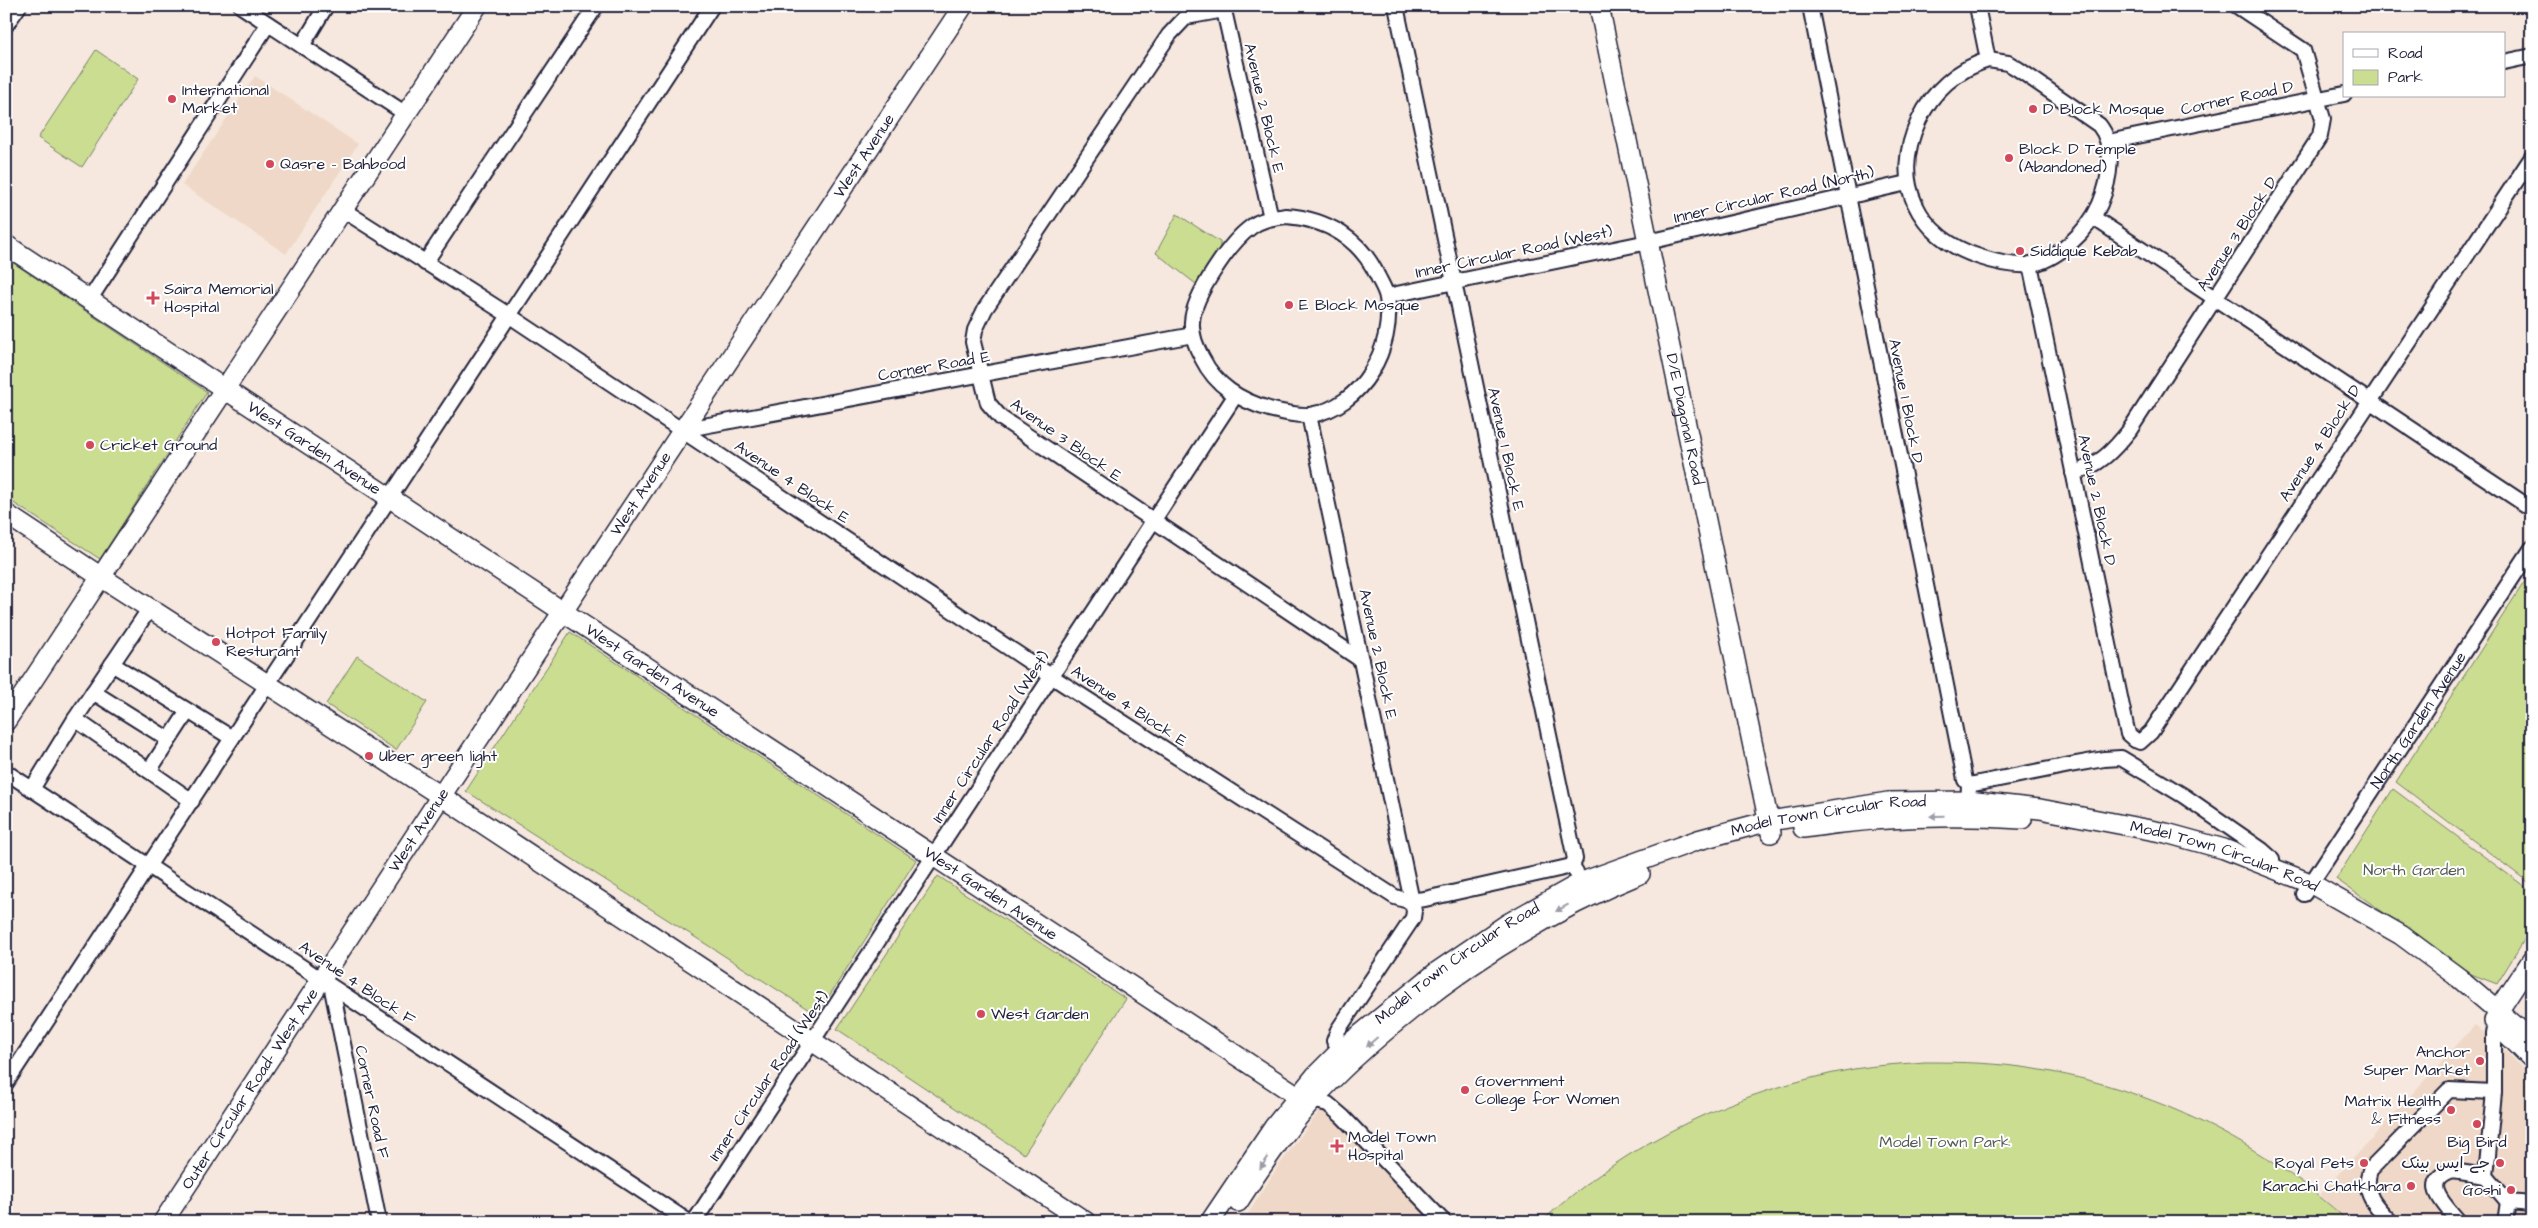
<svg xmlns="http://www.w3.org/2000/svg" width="2538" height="1228" font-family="'Architects Daughter','Playpen Sans Arabic',sans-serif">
	<rect width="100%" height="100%" fill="#f6e8de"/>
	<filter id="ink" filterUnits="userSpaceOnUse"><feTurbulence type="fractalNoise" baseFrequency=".02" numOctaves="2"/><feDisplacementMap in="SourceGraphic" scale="10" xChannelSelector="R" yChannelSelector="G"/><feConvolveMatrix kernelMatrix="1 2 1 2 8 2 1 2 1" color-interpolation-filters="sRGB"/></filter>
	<g filter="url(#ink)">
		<path fill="#efd8c7" d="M 255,76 L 358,144 L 286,254 L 182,185 Z
			M 2475,1025 L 2506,1051 L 2532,1078 L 2532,1222 L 2349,1222 L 2320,1195 Z
			M 1329,1098 L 1359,1123 L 1451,1222 L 1243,1222 L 1277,1168 Z"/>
		<path fill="#cadd91" stroke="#768066" d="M 96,50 L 138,79 L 82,167 L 38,138 Z
			M 1177,214 L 1220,242 L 1220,251 L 1196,284 L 1156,253 Z
			M 6,258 L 207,392 L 100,559 L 6,498 Z
			M 2532,570 L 2532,885 L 2396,782 Z
			M 570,632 L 916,860 L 817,1015 L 466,791 Z
			M 357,656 L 427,702 L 396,750 L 326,704 Z
			M 2393,789 L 2532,892 L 2532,927 L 2497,984 L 2471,974 L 2336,879 Z
			M 938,876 L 1126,999 L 1024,1154 L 837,1029 Z
			M 1925,1062 C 1962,1062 1999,1063 2035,1069 C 2152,1088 2262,1142 2349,1222 L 1541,1222 C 1629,1141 1737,1090 1854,1069 C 1877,1065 1902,1064 1925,1062 Z"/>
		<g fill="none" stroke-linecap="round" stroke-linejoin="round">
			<g stroke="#22223b" stroke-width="18">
				<g id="street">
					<path d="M 241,6 L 406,114"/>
					<path d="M 1223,6 L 1271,218"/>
					<path d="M 1396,6 L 1575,859 L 1572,866 L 1576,872"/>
					<path d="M 1810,6 L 1965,780 L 1969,785 L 1968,809"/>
					<path d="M 1977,6 L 1988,60"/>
					<path d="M 1224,10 L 1186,17 L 1169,35 L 985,309 L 975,330 L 973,342 L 988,403 L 1001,418 L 1361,660"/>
					<path d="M 6,25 L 19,6"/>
					<path d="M 302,46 L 326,6"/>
					<path d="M 1988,60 L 2008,63 L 2018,69 L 2099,125 C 2116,146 2110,180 2100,204 C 2089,230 2057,261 2028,265 C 2011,266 1995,262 1980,257 C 1917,237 1890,181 1919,120 C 1932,92 1957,69 1988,60 Z"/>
					<path d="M 2504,62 L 2532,56"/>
					<path d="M 2108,142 L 2344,94"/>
					<path d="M 343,210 L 510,316 L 1051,676 L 1395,897 L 1408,901 L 1425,899 L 1572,866"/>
					<path d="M 1286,216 C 1327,219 1361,239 1378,277 C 1381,283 1386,291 1387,298 C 1395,347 1362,407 1310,415 C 1296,416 1281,412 1269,409 C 1239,400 1216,386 1202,358 C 1196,347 1191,335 1192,322 C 1193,296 1230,242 1251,227 C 1261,219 1273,218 1286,216 Z"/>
					<path d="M 2094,218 L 2532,509"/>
					<path d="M 425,263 L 596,6"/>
					<path d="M 2030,264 L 2126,726 L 2128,734 L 2135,740"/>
					<path d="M 1387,296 L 1648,242 L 1907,183"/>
					<path d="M 90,299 L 268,24"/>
					<path d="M 1309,415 L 1414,911 L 1413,918 L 1338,1030 L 1334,1041 L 1340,1051"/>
					<path d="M 682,430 L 1193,335"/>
					<path d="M 2073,473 C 2099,466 2113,451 2129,431 L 2320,136 L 2323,119 L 2303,50 L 2237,6"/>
					<path d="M 112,664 L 232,738"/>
					<path d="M 93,692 L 168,739"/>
					<path d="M 75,719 L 192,801"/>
					<path d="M 2135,740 L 2140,742 L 2151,732 L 2532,157"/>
					<path d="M 149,771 L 188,711"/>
					<path d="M 6,772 L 689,1222"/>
					<path d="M 1969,785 L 2070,765 L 2104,759 L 2121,758 L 2184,796 L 2262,850 L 2272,859 L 2273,868"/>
					<path d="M 32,789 L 75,719 L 150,608"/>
					<path id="s1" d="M 2304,894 L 2532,548"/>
					<path d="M 332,989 L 379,1222"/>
					<path d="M 2497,1017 L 2494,1033 L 2494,1092 L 2486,1176 L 2508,1202 L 2532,1204"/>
					<path d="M 6,1083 L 712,6"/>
					<path d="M 1312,1100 L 1328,1104 L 1343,1117 L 1444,1222"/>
					<path d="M 694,1222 L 1235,396"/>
					<path d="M 2391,1222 C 2375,1206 2362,1193 2370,1170 L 2449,1090 L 2494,1092"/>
					<path d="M 2459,1222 C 2447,1207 2418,1182 2452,1171 L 2486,1176"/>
					<path d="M 2505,1222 L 2508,1202"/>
				</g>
			</g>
			<g stroke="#22223b" stroke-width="22">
				<g id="secondary">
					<path id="s2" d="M 1599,6 L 1771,833"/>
					<path id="s3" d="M 6,245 L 1298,1096 L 1312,1100"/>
					<path d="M 6,514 L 101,577 L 441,796 L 1086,1222"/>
					<path d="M 6,721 L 477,6"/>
					<path d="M 1803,828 C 1876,817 1948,814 2022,819"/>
					<path d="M 2499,1010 L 2532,960"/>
					<path d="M 2494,1021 L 2532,1059"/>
					<path d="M 1238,1202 C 1261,1167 1284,1132 1312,1101 C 1342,1067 1377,1037 1412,1009 C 1483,953 1556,908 1640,874"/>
					<path id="s4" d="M 163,1222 L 441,796 L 963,6"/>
					<path id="s5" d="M 1210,1222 L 1274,1127 L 1316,1075 L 1340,1051 L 1438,971 L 1507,924 L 1582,882 L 1698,840 L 1769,821 L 1888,802 L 1968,801 L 2040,809 L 2166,833 L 2224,849 L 2310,883 L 2401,935 L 2459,978 L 2532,1040"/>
				</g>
			</g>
			<use href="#street" stroke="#fff" stroke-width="14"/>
			<use href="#secondary" stroke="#fff" stroke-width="19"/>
		</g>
		<defs><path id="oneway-solid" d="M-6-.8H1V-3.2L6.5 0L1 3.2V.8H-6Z" transform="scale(1.25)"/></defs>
		<g fill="#9c9ca7">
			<use href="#oneway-solid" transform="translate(1937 816) rotate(178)"/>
			<use href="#oneway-solid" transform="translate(1562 908) rotate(151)"/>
			<use href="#oneway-solid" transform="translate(1372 1042) rotate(138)"/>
			<use href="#oneway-solid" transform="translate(1264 1163) rotate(125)"/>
		</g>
	</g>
	<g fill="#d1495b" stroke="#fff" stroke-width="2">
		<circle cx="172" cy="99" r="5"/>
		<circle cx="2033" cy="109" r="5"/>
		<circle cx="2009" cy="158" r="5"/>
		<circle cx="270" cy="164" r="5"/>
		<circle cx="2020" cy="251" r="5"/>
		<path d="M150.5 290.5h5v5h5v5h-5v5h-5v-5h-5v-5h5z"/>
		<circle cx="1289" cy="305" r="5"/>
		<circle cx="90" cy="445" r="5"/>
		<circle cx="216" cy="642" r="5"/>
		<circle cx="369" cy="756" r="5"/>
		<circle cx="981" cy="1014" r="5"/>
		<circle cx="2480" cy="1061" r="5"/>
		<circle cx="1465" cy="1090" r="5"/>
		<circle cx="2451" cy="1110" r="5"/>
		<circle cx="2477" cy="1124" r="5"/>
		<path d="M1334.5 1138.5h5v5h5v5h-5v5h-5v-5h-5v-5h5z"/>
		<circle cx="2364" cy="1163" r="5"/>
		<circle cx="2500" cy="1163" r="5"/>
		<circle cx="2411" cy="1186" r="5"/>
		<circle cx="2511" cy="1190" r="5"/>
	</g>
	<g text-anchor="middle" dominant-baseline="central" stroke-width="4" stroke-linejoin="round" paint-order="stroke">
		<g font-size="16" fill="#22223b" stroke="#fff" text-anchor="start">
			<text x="182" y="90">International<tspan x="182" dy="18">Market</tspan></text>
			<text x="2043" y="109">D Block Mosque</text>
			<text x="2019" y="149">Block D Temple<tspan x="2019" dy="18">(Abandoned)</tspan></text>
			<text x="280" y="164">Qasre - Bahbood</text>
			<text x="2030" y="251">Siddique Kebab</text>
			<text x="164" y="289">Saira Memorial<tspan x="164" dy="18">Hospital</tspan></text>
			<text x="1299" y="305">E Block Mosque</text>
			<text x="100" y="445">Cricket Ground</text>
			<text x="226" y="633">Hotpot Family<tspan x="226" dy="18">Resturant</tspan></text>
			<text x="379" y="756">Uber green light</text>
			<text x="991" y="1014">West Garden</text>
			<text x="2470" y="1052" text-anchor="end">Anchor<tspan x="2470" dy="18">Super Market</tspan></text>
			<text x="1475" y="1081">Government<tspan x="1475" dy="18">College for Women</tspan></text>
			<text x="2441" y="1101" text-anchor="end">Matrix Health<tspan x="2441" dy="18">&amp; Fitness</tspan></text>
			<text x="1348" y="1137">Model Town<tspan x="1348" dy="18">Hospital</tspan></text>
			<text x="2477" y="1142" text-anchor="middle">Big Bird</text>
			<text x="2354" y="1163" text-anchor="end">Royal Pets</text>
			<text x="2490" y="1163" text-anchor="end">جے ایس بینک</text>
			<text x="2401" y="1186" text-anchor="end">Karachi Chatkhara</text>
			<text x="2501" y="1190" text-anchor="end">Goshi</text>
		</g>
		<g font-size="16" fill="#22223b" stroke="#fff">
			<text transform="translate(2237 98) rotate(-12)">Corner Road D</text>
			<text transform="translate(1264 108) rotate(77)">Avenue 2 Block E</text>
			<text stroke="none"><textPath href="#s4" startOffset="1276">West Avenue</textPath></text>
			<text transform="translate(1774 195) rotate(-13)">Inner Circular Road (North)</text>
			<text transform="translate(2237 234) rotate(-57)">Avenue 3 Block D</text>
			<text transform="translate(1514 252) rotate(-12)">Inner Circular Road (West)</text>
			<text transform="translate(934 366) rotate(-10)">Corner Road E</text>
			<text transform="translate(1906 401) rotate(79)">Avenue 1 Block D</text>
			<text stroke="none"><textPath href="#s2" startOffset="422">D/E Diagonal Road</textPath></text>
			<text transform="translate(1066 440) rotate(35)">Avenue 3 Block E</text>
			<text transform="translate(2320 443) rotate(-57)">Avenue 4 Block D</text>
			<text stroke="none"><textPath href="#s3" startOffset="369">West Garden Avenue</textPath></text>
			<text transform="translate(1506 449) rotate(78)">Avenue 1 Block E</text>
			<text transform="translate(792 482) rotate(34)">Avenue 4 Block E</text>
			<text stroke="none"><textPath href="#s4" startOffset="871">West Avenue</textPath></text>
			<text transform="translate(2097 500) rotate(78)">Avenue 2 Block D</text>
			<text transform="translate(1378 654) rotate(78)">Avenue 2 Block E</text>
			<text stroke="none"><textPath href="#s3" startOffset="774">West Garden Avenue</textPath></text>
			<text transform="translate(1129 706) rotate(33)">Avenue 4 Block E</text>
			<text stroke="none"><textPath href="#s1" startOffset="208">North Garden Avenue</textPath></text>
			<text transform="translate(991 737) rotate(-57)">Inner Circular Road (West)</text>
			<text stroke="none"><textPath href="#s5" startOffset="768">Model Town Circular Road</textPath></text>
			<text stroke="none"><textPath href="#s4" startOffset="468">West Avenue</textPath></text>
			<text stroke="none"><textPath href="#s5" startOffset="1172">Model Town Circular Road</textPath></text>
			<text stroke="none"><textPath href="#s3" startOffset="1179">West Garden Avenue</textPath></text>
			<text stroke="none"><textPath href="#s5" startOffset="362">Model Town Circular Road</textPath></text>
			<text transform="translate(357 983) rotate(34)">Avenue 4 Block F</text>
			<text transform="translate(769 1076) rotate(-56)">Inner Circular Road (West)</text>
			<text stroke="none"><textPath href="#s4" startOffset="159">Outer Circular Road- West Ave</textPath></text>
			<text transform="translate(372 1102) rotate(78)">Corner Road F</text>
		</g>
		<g font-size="16" fill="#545a55" stroke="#fff">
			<text x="2414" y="870">North Garden</text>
			<text x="1945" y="1142">Model Town Park</text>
		</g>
	</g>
	<rect width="2538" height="1228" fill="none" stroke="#fff" stroke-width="25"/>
	<rect x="12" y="12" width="2513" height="1203" fill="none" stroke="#22223b" stroke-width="2" filter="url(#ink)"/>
	<rect x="2343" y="32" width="162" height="65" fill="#ffffff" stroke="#a7a7b1"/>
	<rect x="2353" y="49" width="25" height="8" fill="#ffffff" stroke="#a7a7b1"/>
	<text x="2388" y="58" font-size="15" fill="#22223b">Road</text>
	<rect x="2353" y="70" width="25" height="15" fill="#cadd91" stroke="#a7a7b1"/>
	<text x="2388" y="82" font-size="15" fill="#22223b">Park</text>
</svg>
